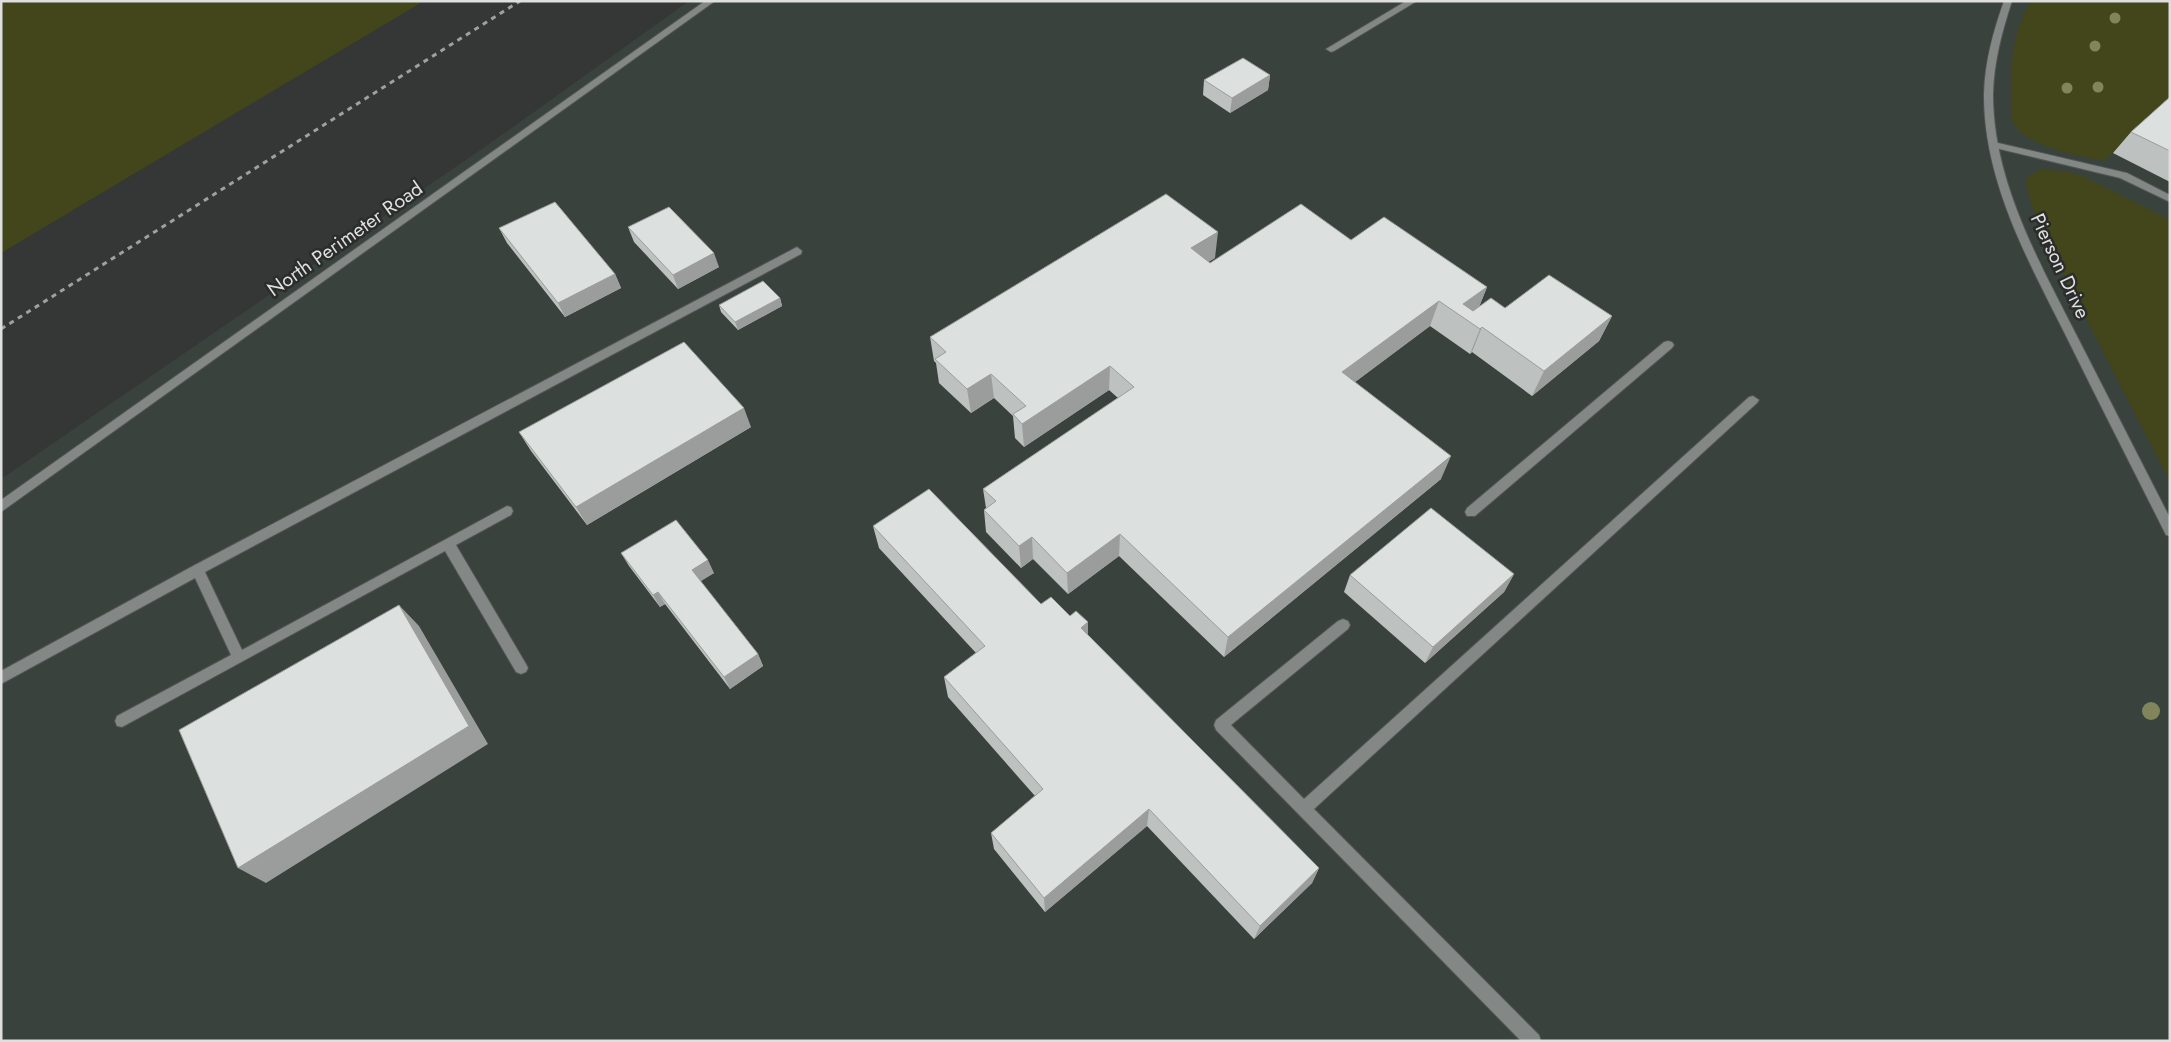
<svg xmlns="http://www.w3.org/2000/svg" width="2171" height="1042" font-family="Jost,sans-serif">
	<rect width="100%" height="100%" fill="#353736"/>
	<path fill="#39423d" d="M 689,1 L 2170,1 L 2170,1041 L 1,1041 L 1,479 L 489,144 Z"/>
	<path fill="#43451a" d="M 1,1 L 424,1 L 1,253 Z
		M 2031,1 L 2170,1 L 2170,102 L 2164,105 L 2104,161 C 2077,155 2022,147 2012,119 C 2010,78 2009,37 2031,1 Z
		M 2042,169 L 2068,172 L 2083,176 L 2170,220 L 2170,482 C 2138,420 2107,359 2075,297 C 2060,268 2027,209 2026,178 Z"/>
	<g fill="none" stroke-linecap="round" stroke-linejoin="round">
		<g stroke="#525553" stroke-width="2">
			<path id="lane" d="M 1406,1 L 1417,1 L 1334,51 L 1331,52 L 1326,49 Z
				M 1994,142 L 2127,173 L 2170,195 L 2170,202 L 2120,178 L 1991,147 L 1989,145 Z
				M 797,247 L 802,251 L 801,254 L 205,572 L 242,650 L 507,506 L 511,507 L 513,511 L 511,515 L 456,545 L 526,664 L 528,668 L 526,672 L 521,674 L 516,672 L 445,551 L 122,727 L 117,726 L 115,721 L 117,716 L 231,655 L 195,578 L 1,684 L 1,671 L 193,566 Z
				M 1668,341 L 1672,342 L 1674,345 L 1672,348 L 1475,516 L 1467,516 L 1465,512 L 1467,508 L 1664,342 Z
				M 1753,396 L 1759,400 L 1757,403 L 1314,809 L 1539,1035 L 1541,1041 L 1521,1041 L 1216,730 L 1214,725 L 1216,720 L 1338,621 L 1343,619 L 1348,621 L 1350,625 L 1348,629 L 1231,725 L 1304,799 L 1749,397 Z"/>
		</g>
		<g stroke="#525553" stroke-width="2">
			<path id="street" d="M 705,1 L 715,1 L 1,512 L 1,500 Z
				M 2004,1 L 2012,1 C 2002,32 1994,61 1993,94 C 1993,183 2041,265 2080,342 C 2110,401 2140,459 2170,518 L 2170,536 L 2166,535 C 2135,473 2103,411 2072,348 C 2033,269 1983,185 1984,93 C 1985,61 1993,32 2004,1 Z"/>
		</g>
		<use href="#lane" fill="#838785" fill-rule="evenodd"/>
		<use href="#street" fill="#838785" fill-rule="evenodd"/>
		<path stroke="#9fa1a0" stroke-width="3" stroke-dasharray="5 5" stroke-linecap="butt" d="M 1,329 L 520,1"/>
	</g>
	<g fill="#81855b">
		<circle cx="2115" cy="18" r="5.5"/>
		<circle cx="2095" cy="46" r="5.5"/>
		<circle cx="2098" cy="87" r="5.5"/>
		<circle cx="2067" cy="88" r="5.5"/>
		<circle cx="2151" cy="711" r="9"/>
	</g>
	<path fill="#bdc1c0" d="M 1270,75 L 1268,90 L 1230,113 L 1203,95 L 1204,80 Z
		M 2170,97 L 2170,182 L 2113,153 L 2131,132 Z
		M 628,227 L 719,267 L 678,289 L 634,242 Z
		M 499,228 L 615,274 L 621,288 L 565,317 L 507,243 Z
		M 1351,240 L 1487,287 L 1479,307 L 1505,308 L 1612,316 L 1599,341 L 1532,396 L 1472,352 L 1470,354 L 1430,326 L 1355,382 L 1441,479 L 1224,657 L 1119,556 L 1068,594 L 1033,559 L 1021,568 L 986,532 L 984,510 L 986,508 L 983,489 L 1118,398 L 1109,390 L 1024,447 L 1015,438 L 1013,416 L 994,398 L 971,413 L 939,383 L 936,363 L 934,361 L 930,337 L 1215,258 L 1208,262 L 1210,263 Z
		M 780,298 L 782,306 L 738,330 L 721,312 L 719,305 Z
		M 751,427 L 587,525 L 531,451 L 519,432 Z
		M 873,526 L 1041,604 L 1088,635 L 1319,868 L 1312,883 L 1254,939 L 1147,826 L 1045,912 L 994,849 L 991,833 L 1035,796 L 948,697 L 944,677 L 976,653 L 879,548 Z
		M 621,553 L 714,573 L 700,581 L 758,654 L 763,666 L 730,689 L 665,604 L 660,607 L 629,566 Z
		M 1514,574 L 1504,592 L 1425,663 L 1344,592 L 1350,575 Z"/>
	<path fill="#9a9d9c" d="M 1270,75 L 1268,90 L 1230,113 L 1232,98 Z
		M 1218,232 L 1215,258 L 1188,274 L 1191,248 Z
		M 714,253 L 719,267 L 678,289 L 673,275 Z
		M 615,274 L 621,288 L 565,317 L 558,303 Z
		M 1487,287 L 1477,312 L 1466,320 L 1463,304 Z
		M 780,298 L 782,306 L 738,330 L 735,322 Z
		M 1439,301 L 1430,326 L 1335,397 L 1342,372 Z
		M 1612,316 L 1599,341 L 1532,396 L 1544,371 Z
		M 1482,327 L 1472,352 L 1470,354 L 1480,329 Z
		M 1110,366 L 1109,390 L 1024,447 L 1022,424 Z
		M 991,374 L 994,398 L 971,413 L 967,389 Z
		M 744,408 L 751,427 L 587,525 L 576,507 Z
		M 1451,456 L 1441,479 L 1224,657 L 1228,637 Z
		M 1120,534 L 1119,556 L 1068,594 L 1067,573 Z
		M 1032,537 L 1033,559 L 1021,568 L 1019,546 Z
		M 708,560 L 714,573 L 698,583 L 692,570 Z
		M 1514,574 L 1504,592 L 1425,663 L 1433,647 Z
		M 658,592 L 665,604 L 660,607 L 653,595 Z
		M 399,605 L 419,626 L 488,744 L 266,883 L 238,868 Z
		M 1088,622 L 1088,643 L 1081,628 Z
		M 758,654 L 763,666 L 730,689 L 724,677 Z
		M 1149,809 L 1147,826 L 1045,912 L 1044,898 Z
		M 1319,868 L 1312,883 L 1254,939 L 1260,926 Z"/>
	<path fill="#dce0df" stroke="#9a9d9c" d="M 1243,58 L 1270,75 L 1232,98 L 1204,80 Z
		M 2170,97 L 2170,151 L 2131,132 Z
		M 1166,194 L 1218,232 L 1191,248 L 1210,263 L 1301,204 L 1351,240 L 1384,217 L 1487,287 L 1463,304 L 1473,311 L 1491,298 L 1505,308 L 1549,275 L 1612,316 L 1544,371 L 1482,327 L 1480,329 L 1439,301 L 1342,372 L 1451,456 L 1228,637 L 1120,534 L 1067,573 L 1032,537 L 1019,546 L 984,510 L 996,501 L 983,489 L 1134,387 L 1110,366 L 1022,424 L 1013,414 L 1026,406 L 991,374 L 967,389 L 935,359 L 946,352 L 930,337 Z
		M 555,202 L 615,274 L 558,303 L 499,228 Z
		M 669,207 L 714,253 L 673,275 L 628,227 Z
		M 763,281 L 780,298 L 735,322 L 719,305 Z
		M 684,342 L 744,408 L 576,507 L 519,432 Z
		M 929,489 L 1041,604 L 1051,597 L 1070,616 L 1076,611 L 1088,622 L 1081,628 L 1319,868 L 1260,926 L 1149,809 L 1044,898 L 991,833 L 1043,789 L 944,677 L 985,646 L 873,526 Z
		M 1431,508 L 1514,574 L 1433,647 L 1350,575 Z
		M 676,520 L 708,560 L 692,570 L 758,654 L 724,677 L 658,592 L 653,595 L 621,553 Z
		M 399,605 L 469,726 L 238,868 L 179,730 Z"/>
	<g text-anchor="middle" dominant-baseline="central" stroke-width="5" stroke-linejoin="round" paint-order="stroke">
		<g font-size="20" fill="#dedfde" stroke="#2b2d2c">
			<text transform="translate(345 239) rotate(-35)">North Perimeter Road</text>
			<text transform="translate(2060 266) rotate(65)">Pierson Drive</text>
		</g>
	</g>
	<rect width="2171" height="1042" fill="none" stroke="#dedfde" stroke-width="5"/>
</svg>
